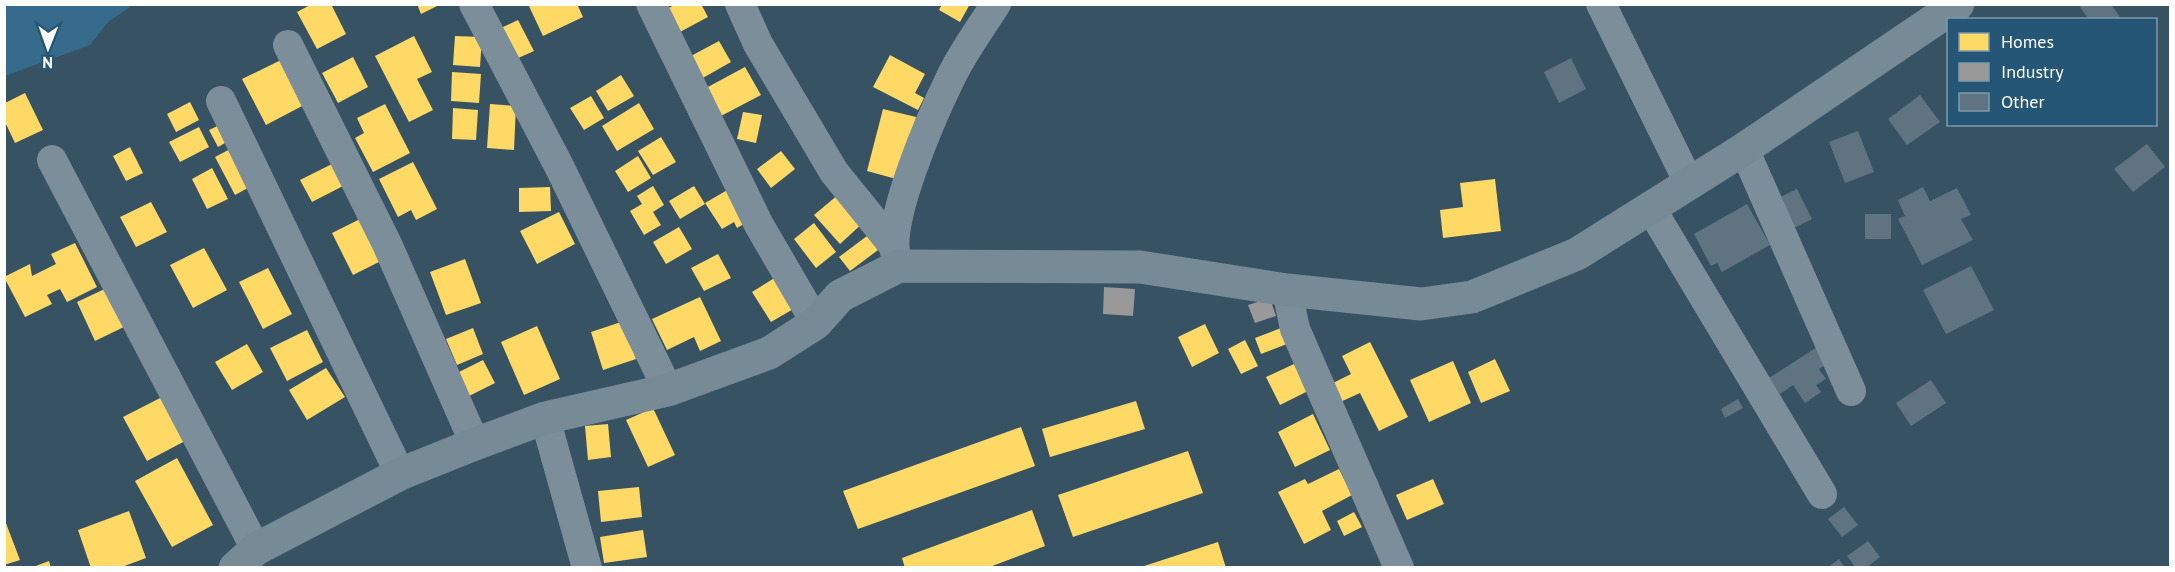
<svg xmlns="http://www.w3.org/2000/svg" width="2175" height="572" font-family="'PT Sans',sans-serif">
	<rect width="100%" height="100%" fill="#375263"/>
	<path fill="#366b8b" d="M 5,4 L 133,4 L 133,5 L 109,21 L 90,45 L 5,76 Z"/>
	<path fill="#ffd966" d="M 312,4 L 331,4 L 346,34 L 317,49 L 297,12 Z
		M 417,4 L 441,4 L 421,14 Z
		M 528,4 L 577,4 L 583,17 L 543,36 Z
		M 676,4 L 701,4 L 708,17 L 678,33 L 665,10 Z
		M 942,4 L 970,4 L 960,22 L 939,10 Z
		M 518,20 L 534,51 L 516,59 L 501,28 Z
		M 414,36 L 432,72 L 417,79 L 433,110 L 409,122 L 375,56 Z
		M 455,36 L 482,37 L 480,67 L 453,65 Z
		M 719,41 L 731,62 L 701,79 L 689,57 Z
		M 890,55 L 925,74 L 915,93 L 924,98 L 918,110 L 873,87 Z
		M 353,57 L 368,87 L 338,103 L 322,73 Z
		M 281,60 L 304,105 L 266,125 L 242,79 Z
		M 745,67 L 761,95 L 721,116 L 706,88 Z
		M 452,72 L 481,74 L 479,103 L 451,101 Z
		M 621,75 L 634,96 L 608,111 L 596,91 Z
		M 25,93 L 43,130 L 15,143 L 5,122 L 5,103 Z
		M 591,96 L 604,118 L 584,130 L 570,108 Z
		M 190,102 L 199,120 L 176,132 L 167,114 Z
		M 639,103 L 654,129 L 617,151 L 602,126 Z
		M 385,104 L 410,153 L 373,172 L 355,138 L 364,133 L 357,118 Z
		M 490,104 L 516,106 L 514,150 L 487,148 Z
		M 453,108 L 478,110 L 476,140 L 452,139 Z
		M 883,109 L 916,117 L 900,180 L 867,171 Z
		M 743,112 L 762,115 L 756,143 L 737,139 Z
		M 224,123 L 232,139 L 218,147 L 209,130 Z
		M 199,127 L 209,147 L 180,162 L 169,142 Z
		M 661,137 L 676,162 L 653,175 L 638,151 Z
		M 236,146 L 255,184 L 235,195 L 215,157 Z
		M 130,147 L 143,173 L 126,181 L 113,156 Z
		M 781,151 L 795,169 L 771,188 L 757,169 Z
		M 638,156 L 651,178 L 628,192 L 615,171 Z
		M 413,162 L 437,209 L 416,220 L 411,210 L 398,217 L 379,179 Z
		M 332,164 L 343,186 L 312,202 L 300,180 Z
		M 212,168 L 228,199 L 207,209 L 192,179 Z
		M 1495,179 L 1501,231 L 1443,238 L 1440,210 L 1463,207 L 1460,183 Z
		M 653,186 L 664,205 L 653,212 L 661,225 L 644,235 L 630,211 L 642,204 L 637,196 Z
		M 694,186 L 705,204 L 680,219 L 669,201 Z
		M 550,187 L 551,211 L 519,212 L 519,188 Z
		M 729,189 L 749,221 L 737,228 L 734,222 L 722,229 L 705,203 Z
		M 839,194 L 864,222 L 840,244 L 814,215 Z
		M 151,202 L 167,232 L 136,247 L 120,217 Z
		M 559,212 L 575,244 L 537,264 L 520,231 Z
		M 362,218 L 383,260 L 353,275 L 332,233 Z
		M 814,223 L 836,252 L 816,268 L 794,239 Z
		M 679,227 L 692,249 L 666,264 L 653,242 Z
		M 867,236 L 878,250 L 850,271 L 839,257 Z
		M 75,243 L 97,287 L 67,302 L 60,289 L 47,295 L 52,304 L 25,317 L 4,277 L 30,264 L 32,276 L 56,264 L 51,254 Z
		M 204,248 L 227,290 L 193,308 L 170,265 Z
		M 718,254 L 731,278 L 704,291 L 691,268 Z
		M 465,259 L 481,303 L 446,315 L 430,272 Z
		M 268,268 L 292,314 L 263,329 L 239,282 Z
		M 776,277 L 795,308 L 771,322 L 752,292 Z
		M 111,286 L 130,324 L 95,341 L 77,302 Z
		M 700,297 L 721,341 L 700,351 L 694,337 L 667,350 L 652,319 Z
		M 624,321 L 636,359 L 603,370 L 591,332 Z
		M 1205,324 L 1219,353 L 1192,367 L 1178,337 Z
		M 537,326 L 560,379 L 524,395 L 501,342 Z
		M 473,328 L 483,354 L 457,365 L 446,339 Z
		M 1281,328 L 1287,344 L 1261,354 L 1255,338 Z
		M 307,330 L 323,362 L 287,381 L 270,348 Z
		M 1245,340 L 1258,366 L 1241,374 L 1228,349 Z
		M 1370,342 L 1408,417 L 1379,431 L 1360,393 L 1338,403 L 1329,385 L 1351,374 L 1342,356 Z
		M 247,344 L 263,372 L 232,390 L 215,362 Z
		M 1495,359 L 1510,391 L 1481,403 L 1468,372 Z
		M 483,360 L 495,383 L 467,397 L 455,374 Z
		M 1453,361 L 1471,403 L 1429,422 L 1410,380 Z
		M 1294,364 L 1308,391 L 1280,405 L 1266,377 Z
		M 326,368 L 345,397 L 307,420 L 289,390 Z
		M 164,396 L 187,440 L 147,461 L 123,417 Z
		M 1136,401 L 1145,429 L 1050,457 L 1042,429 Z
		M 653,408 L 675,455 L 648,467 L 626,420 Z
		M 1313,414 L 1330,450 L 1295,467 L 1278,432 Z
		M 608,424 L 611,457 L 588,460 L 585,426 Z
		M 1021,427 L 1035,466 L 858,529 L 843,491 Z
		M 1188,451 L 1203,493 L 1073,537 L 1058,495 Z
		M 177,458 L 213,525 L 172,547 L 135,481 Z
		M 1339,469 L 1352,495 L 1322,511 L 1331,530 L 1304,544 L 1278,492 L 1305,479 L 1308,484 Z
		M 1433,479 L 1444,504 L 1407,520 L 1396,495 Z
		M 639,487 L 642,517 L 601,522 L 598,491 Z
		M 1032,510 L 1045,546 L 987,568 L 905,568 L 902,558 Z
		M 129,511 L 146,558 L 119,568 L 91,568 L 78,530 Z
		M 1354,512 L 1362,527 L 1344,536 L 1337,521 Z
		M 4,518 L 20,560 L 4,565 Z
		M 643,530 L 647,557 L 604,563 L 600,537 Z
		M 1218,542 L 1226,568 L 1141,568 L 1141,567 Z
		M 49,561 L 51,568 L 33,568 L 33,567 Z"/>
	<path fill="#999" d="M 1104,287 L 1135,289 L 1133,316 L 1103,314 Z
		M 1270,298 L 1276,316 L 1255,323 L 1248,305 Z"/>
	<path fill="#5f7480" d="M 2078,4 L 2111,4 L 2122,20 L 2089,20 Z
		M 1571,58 L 1586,89 L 1559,103 L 1544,72 Z
		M 1920,95 L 1940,122 L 1907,145 L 1888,119 Z
		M 1858,131 L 1874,172 L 1845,183 L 1829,142 Z
		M 2147,144 L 2165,167 L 2133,192 L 2114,169 Z
		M 1923,187 L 1930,201 L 1957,188 L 1971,215 L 1961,219 L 1973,240 L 1922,265 L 1898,219 L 1905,216 L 1898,200 Z
		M 1797,189 L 1812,219 L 1794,228 L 1778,198 Z
		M 1747,204 L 1770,245 L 1722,272 L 1717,263 L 1711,266 L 1694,234 Z
		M 1865,214 L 1891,214 L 1891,239 L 1865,239 Z
		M 1971,266 L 1994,310 L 1946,334 L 1923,290 Z
		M 1817,347 L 1828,363 L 1819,369 L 1826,379 L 1816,385 L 1821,392 L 1805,403 L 1793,385 L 1780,394 L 1769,378 Z
		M 1931,380 L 1946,403 L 1911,426 L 1896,403 Z
		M 1738,399 L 1743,408 L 1725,418 L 1721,409 Z
		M 1844,507 L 1858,525 L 1842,537 L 1828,519 Z
		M 1868,541 L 1880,557 L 1866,568 L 1856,568 L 1847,556 Z
		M 1839,559 L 1845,568 L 1827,568 Z"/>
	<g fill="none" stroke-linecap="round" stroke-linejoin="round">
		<path stroke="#7b8e9a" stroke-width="30" d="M 474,4 L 559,166 L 668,390
			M 651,4 L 759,225 L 816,323
			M 740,4 L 758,44 L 834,172 L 893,245
			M 1601,4 L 1689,183
			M 288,45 L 387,244 L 475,444
			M 221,101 L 400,474
			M 1744,149 L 1851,391
			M 52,160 L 256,549
			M 1650,207 L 1822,494
			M 896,257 C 886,220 932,116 950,79 C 962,53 980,29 996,4
			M 1287,290 L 1295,329 L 1399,568
			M 545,418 L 587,568"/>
		<path stroke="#778b96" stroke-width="33" d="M 235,568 L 256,549 L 400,474 L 475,444 L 545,418 L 668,390 L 769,353 L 816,323 L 840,296 L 899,266 L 1140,267 L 1287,290 L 1421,304 L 1472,297 L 1577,254 L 1744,149 L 1958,4"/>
	</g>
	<rect width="2175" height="572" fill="none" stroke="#ffffff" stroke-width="12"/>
	<rect x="1947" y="18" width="210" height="108" fill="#255675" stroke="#7c9aac" stroke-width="1.5"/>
	<rect x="1959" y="33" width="30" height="18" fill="#ffd966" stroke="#7c9aac" stroke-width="1.5"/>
	<text x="2001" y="48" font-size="18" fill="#ffffff">Homes</text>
	<rect x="1959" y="63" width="30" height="18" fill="#999999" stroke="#7c9aac" stroke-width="1.5"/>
	<text x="2001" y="78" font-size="18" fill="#ffffff">Industry</text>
	<rect x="1959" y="93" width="30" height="18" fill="#5f7480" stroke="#7c9aac" stroke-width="1.5"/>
	<text x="2001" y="108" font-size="18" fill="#ffffff">Other</text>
	<g transform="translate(48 48) rotate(181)" stroke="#255675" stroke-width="4.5" paint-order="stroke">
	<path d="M0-4.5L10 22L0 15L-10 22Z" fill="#ffffff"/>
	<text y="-9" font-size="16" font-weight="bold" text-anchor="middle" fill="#ffffff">N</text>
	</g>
</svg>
